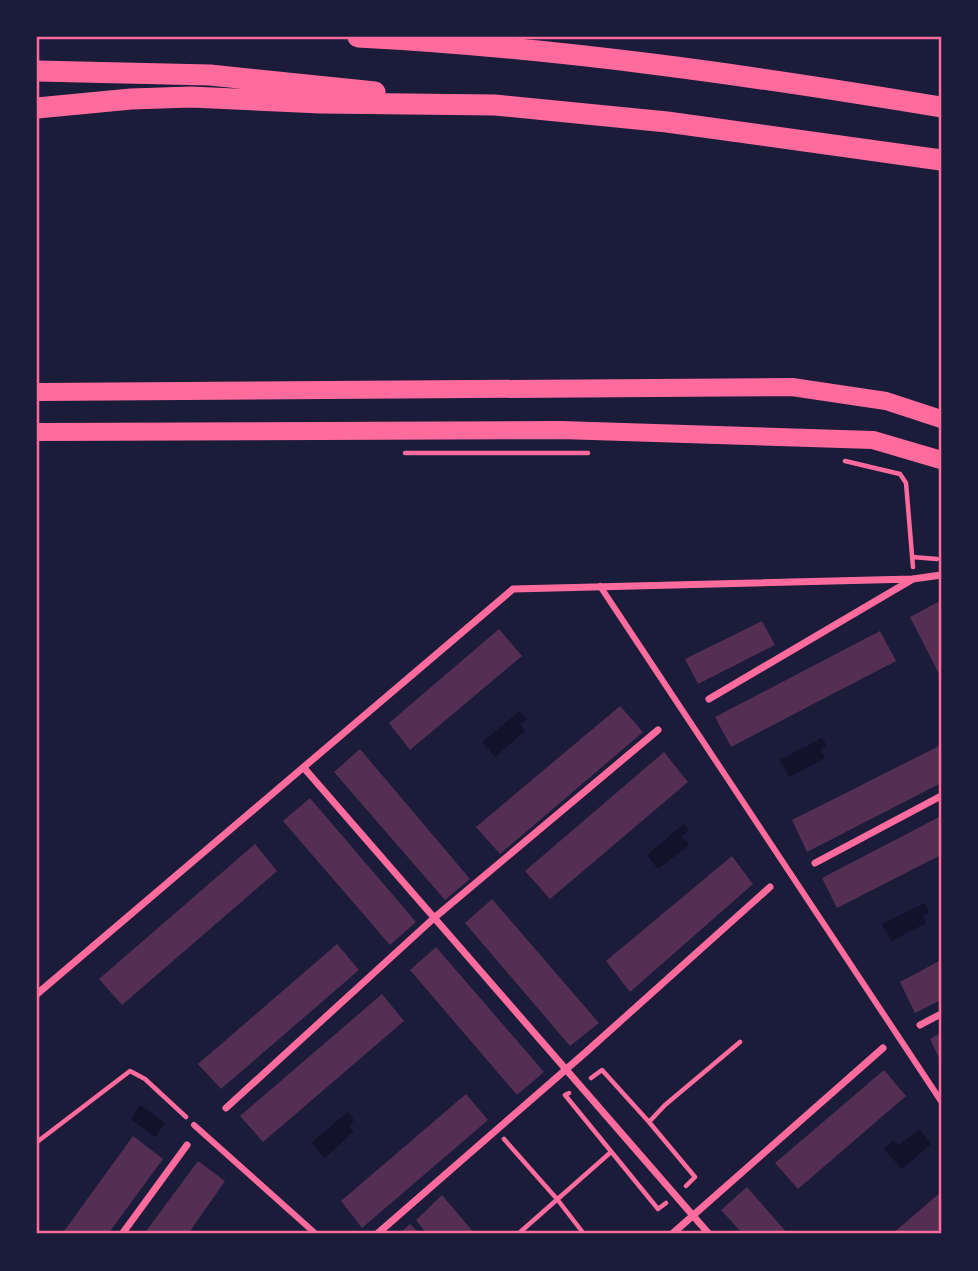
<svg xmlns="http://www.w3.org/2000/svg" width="978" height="1271" font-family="'Archivo Narrow',sans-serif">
	<rect width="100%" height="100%" fill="#1b1b3a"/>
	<path fill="#12122b" d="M 519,712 L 527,719 L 520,724 L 525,731 L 495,757 L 482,742 Z
		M 822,738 L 827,746 L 820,750 L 825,758 L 789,777 L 780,760 Z
		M 684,824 L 689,830 L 682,837 L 689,845 L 658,869 L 647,855 Z
		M 925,903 L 929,912 L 923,916 L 926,923 L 891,941 L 882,924 Z
		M 140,1105 L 165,1123 L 155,1137 L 131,1119 Z
		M 348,1112 L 354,1120 L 349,1126 L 354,1131 L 325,1158 L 311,1143 Z
		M 919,1129 L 931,1144 L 902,1169 L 884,1149 L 893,1140 L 899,1145 Z"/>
	<path fill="#542f53" d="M 940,601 L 941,604 L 941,678 L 910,617 Z
		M 762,621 L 775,645 L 698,684 L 685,659 Z
		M 499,629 L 522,656 L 410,750 L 389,723 Z
		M 880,631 L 896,661 L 731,747 L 715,717 Z
		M 620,706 L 643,732 L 500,854 L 476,827 Z
		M 939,746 L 941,751 L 941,783 L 807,852 L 792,820 Z
		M 360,749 L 470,879 L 445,900 L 334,772 Z
		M 664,752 L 688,782 L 550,899 L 525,871 Z
		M 310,798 L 416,922 L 390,945 L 283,821 Z
		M 941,816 L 941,855 L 837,908 L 822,878 Z
		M 255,844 L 277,871 L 122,1005 L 99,979 Z
		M 732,856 L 753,884 L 630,992 L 606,961 Z
		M 492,899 L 599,1023 L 570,1046 L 465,923 Z
		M 337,944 L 359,970 L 221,1089 L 198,1064 Z
		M 436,947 L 544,1072 L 517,1095 L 410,970 Z
		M 941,960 L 941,1000 L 915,1013 L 900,982 Z
		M 382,994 L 404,1021 L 263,1142 L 240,1116 Z
		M 941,1033 L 941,1062 L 930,1039 Z
		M 884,1070 L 906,1096 L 798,1189 L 775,1163 Z
		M 466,1094 L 488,1120 L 362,1228 L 341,1201 Z
		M 133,1136 L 163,1159 L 108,1234 L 62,1234 Z
		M 198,1161 L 225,1181 L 188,1234 L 144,1234 Z
		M 747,1187 L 788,1234 L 743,1234 L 721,1210 Z
		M 941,1192 L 941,1234 L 892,1234 Z
		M 442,1195 L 475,1234 L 427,1234 L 416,1220 Z
		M 410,1224 L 420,1234 L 399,1234 Z"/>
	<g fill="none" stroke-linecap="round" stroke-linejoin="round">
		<path stroke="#ff6b9d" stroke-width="4.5" d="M 405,453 L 588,453
			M 845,461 L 900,474 L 906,483 L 913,567
			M 912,557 L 937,559
			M 591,1078 L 602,1070 L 649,1122 L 665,1105 L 740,1042
			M 569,1093 L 565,1095 L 658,1209 L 666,1203
			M 649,1122 L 695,1177 L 686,1186
			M 504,1139 L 557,1199 L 584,1234
			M 37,1142 L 130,1071 L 145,1079 L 186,1117
			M 518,1234 L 611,1152"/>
		<path stroke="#ff6b9d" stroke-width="6" d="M 600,586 L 941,1101
			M 194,1125 L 316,1234"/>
		<path stroke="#ff6b9d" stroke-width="7" d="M 709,699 L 913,579
			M 304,768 L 709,1234
			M 815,863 L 941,796
			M 37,994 L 513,589 L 913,579 L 941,575
			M 920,1025 L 941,1014
			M 226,1108 L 434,918 L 658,730
			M 122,1234 L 187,1145
			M 377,1234 L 586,1052 L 770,887
			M 672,1234 L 883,1048"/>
		<path stroke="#ff6b9d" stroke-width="18" d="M 37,392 L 792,387 L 886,401 L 941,419
			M 37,432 L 561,430 L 873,440 L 941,460"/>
		<path stroke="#ff6b9d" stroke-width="21" d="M 358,37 C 553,47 748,75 941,107
			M 37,71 L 210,75 L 375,92
			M 37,108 L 131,99 L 191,97 L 321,103 L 495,105 L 667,122 L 941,160"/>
	</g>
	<rect width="978" height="1271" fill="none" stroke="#1b1b3a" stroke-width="77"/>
	<rect x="38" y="38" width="902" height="1194" fill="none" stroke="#ff6b9d" stroke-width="2.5"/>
</svg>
